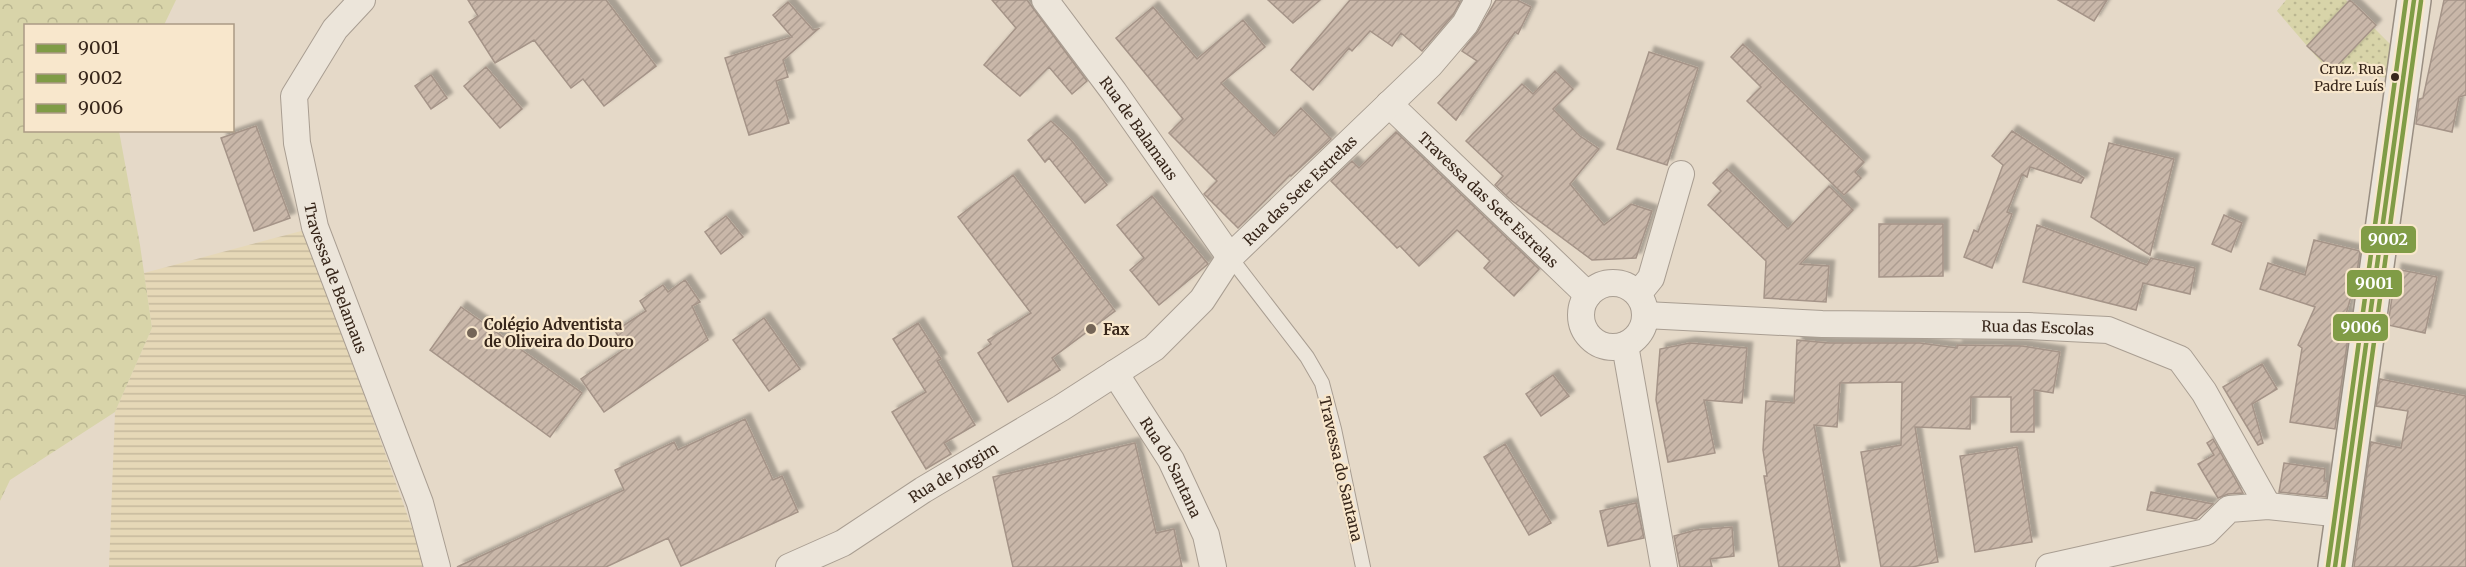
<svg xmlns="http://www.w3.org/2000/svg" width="2466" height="567" font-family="Merriweather,serif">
	<defs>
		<pattern id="farmland-rules" width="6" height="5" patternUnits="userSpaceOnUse" patternTransform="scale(1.5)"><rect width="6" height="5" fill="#e6d8b7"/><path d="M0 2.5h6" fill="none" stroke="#c6b99d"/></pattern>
		<pattern id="green-dots" width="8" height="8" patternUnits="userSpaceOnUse" patternTransform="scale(1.5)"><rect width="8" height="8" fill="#d8d4a9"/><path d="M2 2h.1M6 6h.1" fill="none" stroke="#bab691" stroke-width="1.8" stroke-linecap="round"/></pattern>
		<pattern id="forest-crowns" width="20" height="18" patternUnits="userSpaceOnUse" patternTransform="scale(1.5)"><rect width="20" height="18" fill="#d8d4a9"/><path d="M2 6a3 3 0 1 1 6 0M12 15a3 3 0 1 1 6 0" fill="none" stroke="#bab691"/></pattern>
		<pattern id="building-hatch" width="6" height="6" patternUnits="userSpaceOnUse" patternTransform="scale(1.5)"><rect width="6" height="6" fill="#c9b7a9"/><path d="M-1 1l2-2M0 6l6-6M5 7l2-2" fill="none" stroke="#ad9d91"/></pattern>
		<filter id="shadow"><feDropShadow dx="5.5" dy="-5.5" stdDeviation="1.5" flood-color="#0004"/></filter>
	</defs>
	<rect width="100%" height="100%" fill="#e5d9c8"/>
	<path fill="url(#farmland-rules)" d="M 305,230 L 426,567 L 109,567 L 115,412 L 152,328 L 144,273 Z"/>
	<path fill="url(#green-dots)" d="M 2286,0 L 2346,0 L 2393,47 L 2388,78 L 2326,68 L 2277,11 Z"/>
	<path fill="url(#forest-crowns)" d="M 0,0 L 176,0 L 164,25 L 26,26 L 26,130 L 119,131 L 140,245 L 152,328 L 115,412 L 10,480 L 0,501 Z"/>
	<path fill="url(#building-hatch)" stroke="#a59488" stroke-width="1.5" filter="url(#shadow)" d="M 468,0 L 606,0 L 656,66 L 604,106 L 583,79 L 571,88 L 534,40 L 495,63 L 469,22 L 478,16 Z
		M 992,0 L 1027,0 L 1087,81 L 1072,94 L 1049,67 L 1020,96 L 984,65 L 1016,28 Z
		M 1268,0 L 1320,0 L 1293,23 Z
		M 1350,0 L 1457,0 L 1460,2 L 1453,15 L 1422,51 L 1401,33 L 1392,46 L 1370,31 L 1352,51 L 1349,48 L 1313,90 L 1291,70 Z
		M 1496,0 L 1517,0 L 1531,7 L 1518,34 L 1515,32 L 1456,120 L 1438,103 L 1477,61 L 1462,51 L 1478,31 Z
		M 2058,0 L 2107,0 L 2094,21 Z
		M 2350,0 L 2376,25 L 2333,70 L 2307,46 Z
		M 2444,0 L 2466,0 L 2466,95 L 2459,97 L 2452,132 L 2416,124 L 2419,99 L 2423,98 Z
		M 788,2 L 813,30 L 818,29 L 783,60 L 788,77 L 776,81 L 789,123 L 749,135 L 725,58 L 792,37 L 773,15 Z
		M 1153,7 L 1197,59 L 1243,20 L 1265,47 L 1221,83 L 1274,136 L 1301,108 L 1331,139 L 1291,176 L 1290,175 L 1238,228 L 1204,194 L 1217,181 L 1169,133 L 1183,119 L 1116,38 Z
		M 1743,44 L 1864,162 L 1855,172 L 1861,178 L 1844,195 L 1747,101 L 1761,87 L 1731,57 Z
		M 1649,52 L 1698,68 L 1667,165 L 1617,149 Z
		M 486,67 L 522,109 L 500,128 L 464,86 Z
		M 1555,71 L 1573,89 L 1553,109 L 1580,136 L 1599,149 L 1570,184 L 1604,225 L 1631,204 L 1652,211 L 1636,258 L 1592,260 L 1511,200 L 1495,185 L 1503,176 L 1466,141 L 1522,84 L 1533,94 Z
		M 431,75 L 447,98 L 431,109 L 415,86 Z
		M 1051,121 L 1071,140 L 1107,185 L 1085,203 L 1049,158 L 1045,162 L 1028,140 Z
		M 256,126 L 290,218 L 254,231 L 221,138 Z
		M 2012,131 L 2084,178 L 2081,183 L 2030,167 L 2027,177 L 2022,174 L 2007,212 L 2012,214 L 1992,268 L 1964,257 L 1974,230 L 1978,232 L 2003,165 L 1992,156 Z
		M 1396,132 L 1539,269 L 1514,296 L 1484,268 L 1490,261 L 1457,230 L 1419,266 L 1400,246 L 1397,248 L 1331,181 L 1352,161 L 1359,168 Z
		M 2109,143 L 2174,159 L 2150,255 L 2091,217 Z
		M 1727,169 L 1788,229 L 1829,186 L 1853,210 L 1800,264 L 1829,266 L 1826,302 L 1764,298 L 1766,261 L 1708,205 L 1721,191 L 1713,183 Z
		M 1013,175 L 1115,311 L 1052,358 L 1060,370 L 1008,402 L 978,353 L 991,344 L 988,340 L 1031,313 L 958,217 Z
		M 1152,196 L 1208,264 L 1159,305 L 1130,270 L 1144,258 L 1117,225 Z
		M 2224,215 L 2242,223 L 2231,252 L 2212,244 Z
		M 726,216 L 743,237 L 721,254 L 705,232 Z
		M 1879,224 L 1943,224 L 1943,276 L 1879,277 Z
		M 2037,225 L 2147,265 L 2151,258 L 2195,268 L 2190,294 L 2143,283 L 2136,310 L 2023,282 Z
		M 2314,240 L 2360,251 L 2356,279 L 2346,314 L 2351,316 L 2335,429 L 2290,422 L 2302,348 L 2298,345 L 2315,307 L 2260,289 L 2268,263 L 2305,275 Z
		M 2396,269 L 2437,277 L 2425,333 L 2388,325 Z
		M 685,280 L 700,302 L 692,306 L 708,340 L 604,412 L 581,379 L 626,348 L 615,331 L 646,311 L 640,301 L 663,285 L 668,292 Z
		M 461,307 L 582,393 L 550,437 L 430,350 Z
		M 764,318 L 800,369 L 769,391 L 733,340 Z
		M 918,323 L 941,359 L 937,361 L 975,425 L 944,443 L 951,454 L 926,469 L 892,412 L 926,392 L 893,339 Z
		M 1797,340 L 1829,343 L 1920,343 L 1957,348 L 1957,345 L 2022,346 L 2060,352 L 2053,393 L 2034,390 L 2034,432 L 2011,432 L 2011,397 L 1971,397 L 1970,429 L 1915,427 L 1938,562 L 1912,567 L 1881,567 L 1861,452 L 1901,445 L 1902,382 L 1840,383 L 1837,427 L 1814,425 L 1840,567 L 1779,567 L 1764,476 L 1767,476 L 1763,450 L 1766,401 L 1794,403 Z
		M 1690,343 L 1747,348 L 1742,403 L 1704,400 L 1715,453 L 1668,462 L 1656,400 L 1660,349 Z
		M 2262,364 L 2277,389 L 2252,404 L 2263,443 L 2258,445 L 2223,387 Z
		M 1553,375 L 1569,396 L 1541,416 L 1526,394 Z
		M 2380,379 L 2466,396 L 2466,567 L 2354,567 L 2371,442 L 2401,448 L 2408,411 L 2376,406 Z
		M 745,419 L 773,480 L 782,476 L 798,512 L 681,566 L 668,538 L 606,567 L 457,567 L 624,490 L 615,470 L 674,442 L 678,450 Z
		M 2213,439 L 2243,493 L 2228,494 L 2218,498 L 2198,464 L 2214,455 L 2207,443 Z
		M 1135,443 L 1156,533 L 1174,529 L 1182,567 L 1013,567 L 993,477 Z
		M 1505,444 L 1551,523 L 1529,535 L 1484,457 Z
		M 2017,447 L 2032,542 L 1975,552 L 1960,456 Z
		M 2284,463 L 2325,469 L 2324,481 L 2328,481 L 2326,497 L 2279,492 Z
		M 2151,492 L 2213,504 L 2196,519 L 2147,510 Z
		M 1636,503 L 1644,538 L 1608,546 L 1600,511 Z
		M 1732,527 L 1734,556 L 1710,559 L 1712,567 L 1680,567 L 1674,536 L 1696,530 Z"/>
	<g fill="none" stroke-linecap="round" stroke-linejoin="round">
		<g stroke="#a99e92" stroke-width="16">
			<path id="lane" d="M 1230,257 L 1307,357 L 1322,383 L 1334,429 L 1363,567"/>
		</g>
		<g stroke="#a99e92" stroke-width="28">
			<g id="street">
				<path id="s1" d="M 362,0 L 335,29 L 294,96 L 297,143 L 315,227 L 420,503 L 437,567"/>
				<path id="s2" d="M 1045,0 L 1114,92 L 1230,257"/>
				<path id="s3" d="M 1389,104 L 1588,295"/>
				<circle cx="1613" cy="315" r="32"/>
				<path d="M 1638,294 L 1651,278 L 1681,174"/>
				<path id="s4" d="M 1645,315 L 1822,324 L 2028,326 L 2108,330 L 2180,359 L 2204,392 L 2268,506"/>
				<path d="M 1625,345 L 1664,567"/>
				<path id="s5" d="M 1115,373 L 1171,460 L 1206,535 L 1213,567"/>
				<path id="s6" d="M 789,567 L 843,543 L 923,490 L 1061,408 L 1154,348 L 1202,300 L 1230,257 L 1430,65 L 1465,24 L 1478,0"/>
				<path d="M 2049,567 L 2206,532 L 2229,509 L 2268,506 L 2342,514"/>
			</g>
		</g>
		<g stroke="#998e82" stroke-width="36">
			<path id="secondary" d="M 2335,567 L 2414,0"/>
		</g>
		<use href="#lane" stroke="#ece5da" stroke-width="14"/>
		<use href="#street" stroke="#ece5da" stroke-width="26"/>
		<use href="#secondary" stroke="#ece5da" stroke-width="33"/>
		<g stroke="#f8e7cc" stroke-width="9">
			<path id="bus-1" d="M 2335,567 L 2414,0"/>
		</g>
		<g stroke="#f8e7cc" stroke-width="9">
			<path id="bus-2" d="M 2343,567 L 2421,1"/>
		</g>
		<g stroke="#f8e7cc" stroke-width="9">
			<path id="bus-3" d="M 2328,566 L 2406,0"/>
		</g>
		<use href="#bus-1" stroke="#809c46" stroke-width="4.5"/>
		<use href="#bus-2" stroke="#809c46" stroke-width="4.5"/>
		<use href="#bus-3" stroke="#809c46" stroke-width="4.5"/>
	</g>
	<circle fill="#37261a" stroke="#f8e7cc" stroke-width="2" cx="2395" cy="77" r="5"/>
	<g fill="#746557" stroke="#f8e7cc" stroke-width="2">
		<circle cx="1091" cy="329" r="6"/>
		<circle cx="472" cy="333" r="6"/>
	</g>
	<g text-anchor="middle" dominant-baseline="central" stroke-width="4.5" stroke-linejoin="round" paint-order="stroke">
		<g font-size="14" fill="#37261a" stroke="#f8e7cc" text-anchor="end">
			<text x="2384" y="69">Cruz. Rua<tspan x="2384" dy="17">Padre Luís</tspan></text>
		</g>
		<g font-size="15" fill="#37261a" stroke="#f8e7cc">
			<text stroke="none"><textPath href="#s2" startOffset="159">Rua de Balamaus</textPath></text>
			<text stroke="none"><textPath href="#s6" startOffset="642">Rua das Sete Estrelas</textPath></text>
			<text stroke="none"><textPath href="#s3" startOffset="138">Travessa das Sete Estrelas</textPath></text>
			<text stroke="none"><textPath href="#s1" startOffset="306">Travessa de Belamaus</textPath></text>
			<text stroke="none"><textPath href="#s4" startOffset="393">Rua das Escolas</textPath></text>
			<text stroke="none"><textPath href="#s5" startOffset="110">Rua do Santana</textPath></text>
			<text transform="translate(1341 469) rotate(77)">Travessa do Santana</text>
			<text stroke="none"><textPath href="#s6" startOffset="190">Rua de Jorgim</textPath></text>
		</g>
		<g font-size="15" font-weight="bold" fill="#37261a" stroke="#f8e7cc" text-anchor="start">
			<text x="484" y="324">Colégio Adventista<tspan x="484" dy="17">de Oliveira do Douro</tspan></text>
			<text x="1103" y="329">Fax</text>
		</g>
	</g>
	<g stroke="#f8e7cc" stroke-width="2">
		<rect x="2360" y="225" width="57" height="29" rx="6" fill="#809c46"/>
		<rect x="2346" y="269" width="57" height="29" rx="6" fill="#809c46"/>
		<rect x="2332" y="313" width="57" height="29" rx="6" fill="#809c46"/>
	</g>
	<g font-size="16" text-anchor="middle" font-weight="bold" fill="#fff">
		<text x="2388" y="245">9002</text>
		<text x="2374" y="289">9001</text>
		<text x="2361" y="333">9006</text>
	</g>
	<rect x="24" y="24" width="210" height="108" fill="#f8e7cc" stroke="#ab9a85" stroke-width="1.5"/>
	<rect x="36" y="44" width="30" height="9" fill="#809c46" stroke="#ab9a85" stroke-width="1.5"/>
	<text x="78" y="54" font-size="18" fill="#37261a">9001</text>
	<rect x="36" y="74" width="30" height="9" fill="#809c46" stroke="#ab9a85" stroke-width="1.5"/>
	<text x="78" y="84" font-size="18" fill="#37261a">9002</text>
	<rect x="36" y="104" width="30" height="9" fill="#809c46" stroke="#ab9a85" stroke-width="1.5"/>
	<text x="78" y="114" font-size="18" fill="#37261a">9006</text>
</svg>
